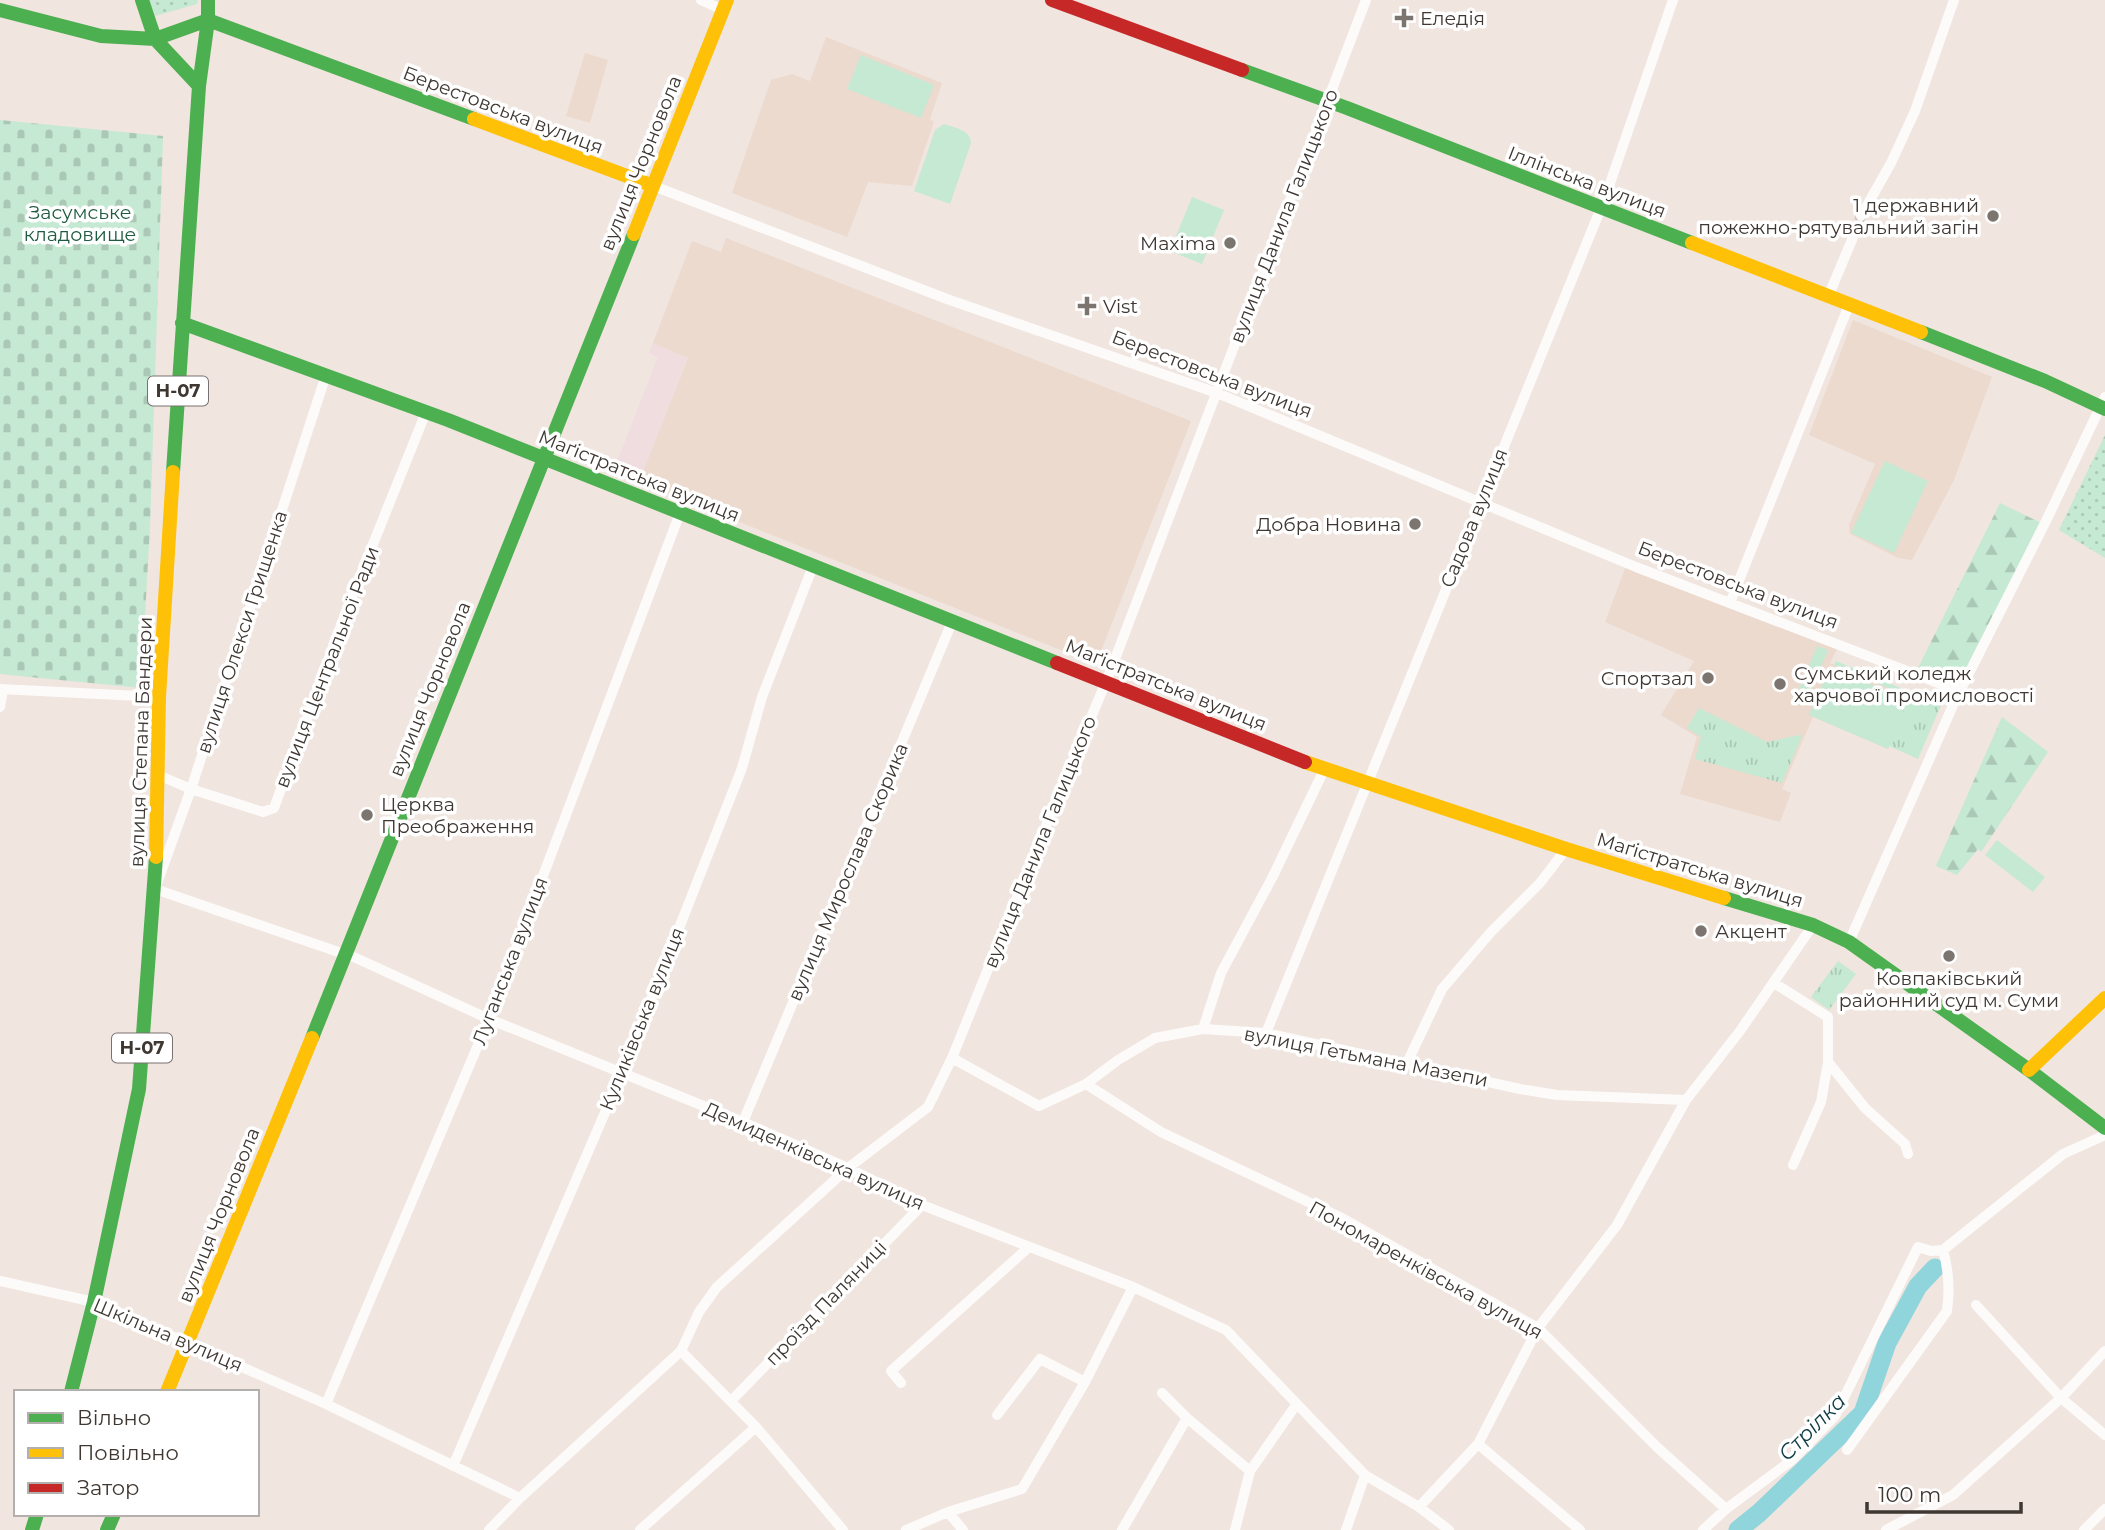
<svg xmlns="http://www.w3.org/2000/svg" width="2105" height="1530" font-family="Montserrat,sans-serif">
	<defs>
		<pattern id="grass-tufts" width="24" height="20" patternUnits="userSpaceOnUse" patternTransform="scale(1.75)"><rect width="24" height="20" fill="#c5e9d2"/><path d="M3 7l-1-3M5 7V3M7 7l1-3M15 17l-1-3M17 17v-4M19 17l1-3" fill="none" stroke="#aac8b5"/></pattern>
		<pattern id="forest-firs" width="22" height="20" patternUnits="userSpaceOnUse" patternTransform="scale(1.75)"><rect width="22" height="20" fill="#c5e9d2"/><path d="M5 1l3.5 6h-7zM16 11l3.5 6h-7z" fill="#aac8b5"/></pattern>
		<pattern id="cemetery-stones" width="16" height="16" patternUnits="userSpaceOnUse" patternTransform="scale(1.75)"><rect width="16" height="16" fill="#c5e9d2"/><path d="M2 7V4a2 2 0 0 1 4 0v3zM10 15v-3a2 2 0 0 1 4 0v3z" fill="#aac8b5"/></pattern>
		<pattern id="park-dots" width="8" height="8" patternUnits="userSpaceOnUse" patternTransform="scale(1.75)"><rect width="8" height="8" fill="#c5e9d2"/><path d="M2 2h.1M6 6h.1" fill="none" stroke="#aac8b5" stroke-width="1.8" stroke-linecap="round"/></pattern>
	</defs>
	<rect width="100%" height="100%" fill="#f0e5df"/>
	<path fill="#f0dde0" d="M 653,343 L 688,357 L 639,482 L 613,472 L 658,357 L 649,353 Z"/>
	<path fill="#ecdace" d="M 826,37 L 942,83 L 930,119 L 934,122 L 912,186 L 868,182 L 847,237 L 732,193 L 771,80 L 792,74 L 810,81 Z
		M 585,53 L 608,60 L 590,123 L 566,116 Z
		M 726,238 L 1191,421 L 1096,664 L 639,482 L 688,358 L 653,343 L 692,241 L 721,252 Z
		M 1853,320 L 1992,377 L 1954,480 L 1912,560 L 1898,558 L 1850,534 L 1849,525 L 1875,464 L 1809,435 Z
		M 1627,563 L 1839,645 L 1830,663 L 1910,697 L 1888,749 L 1813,717 L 1782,789 L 1791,793 L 1780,822 L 1680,794 L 1697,737 L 1661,715 L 1694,661 L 1605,622 Z"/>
	<path fill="url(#grass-tufts)" d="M 1817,646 L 1828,650 L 1805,703 L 1795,698 Z
		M 1836,661 L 1941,705 L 1918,759 L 1889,746 L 1909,697 L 1834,665 Z
		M 1699,708 L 1767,742 L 1799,735 L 1802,736 L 1782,783 L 1695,759 L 1701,737 L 1687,728 Z
		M 1838,961 L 1856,974 L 1829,1010 L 1811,997 Z"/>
	<path fill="url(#forest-firs)" d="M 2000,503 L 2041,523 L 1958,684 L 1918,668 Z
		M 2002,717 L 2048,752 L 1981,852 L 1978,849 L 1957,875 L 1936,866 Z"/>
	<path fill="url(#cemetery-stones)" d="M 0,120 L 163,136 L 150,527 L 141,688 L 0,674 Z"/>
	<path fill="url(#park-dots)" d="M 149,0 L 198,0 L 197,4 L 155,16 Z
		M 2105,435 L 2105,558 L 2059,530 Z"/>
	<path fill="#c5e9d2" d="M 861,55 L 934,85 L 921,118 L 847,89 Z
		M 944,124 C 955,128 971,130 971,143 L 950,204 L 914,191 L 935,130 Z
		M 1192,197 L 1224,210 L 1202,264 L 1170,251 Z
		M 1885,461 L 1928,481 L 1894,553 L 1851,533 Z
		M 1830,667 L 1908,700 L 1888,749 L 1809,715 Z
		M 1997,840 L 2045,877 L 2033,892 L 1985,855 Z"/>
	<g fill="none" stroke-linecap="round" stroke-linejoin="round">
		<path stroke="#90d4dc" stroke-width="19" d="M 1738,1530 L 1759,1513 L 1863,1413 L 1887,1343 L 1918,1286 L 1935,1268"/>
		<path stroke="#ccc2bc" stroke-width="10" stroke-dasharray="10 5" stroke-linecap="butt" d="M 1854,235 L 1861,216"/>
		<path stroke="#fdfbfa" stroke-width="10" d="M 701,0 L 723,10
			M 651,185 L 947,299 L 1217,393 L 1636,567 L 1959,691
			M 1861,216 L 1891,163 L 1915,111 L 1954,0
			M 1828,297 L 1854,235
			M 326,375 L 191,789 L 155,889 L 356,958 L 489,1019 L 743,1122 L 848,1168 L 922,1205 L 1133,1287 L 1226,1330 L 1365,1475 L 1419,1507 L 1449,1530
			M 1730,603 L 1849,305
			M 0,689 L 159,697
			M 0,707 L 3,690
			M 158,775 L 191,789 L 263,812 L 274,808 L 347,609 L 426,412
			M 1849,942 L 1954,703 L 2046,521 L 2105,397
			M 1774,983 L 1828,1017 L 1828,1062 L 1865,1108 L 1905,1144 L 1908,1154
			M 1203,1029 L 1221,973 L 1272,878 L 1324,770
			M 1266,1033 L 1605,198 L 1673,0
			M 952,1058 L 1039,1106 L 1086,1084 L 1118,1060 L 1155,1038 L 1203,1029 L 1266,1033 L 1520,1089 L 1557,1095 L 1686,1100
			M 1407,1063 L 1442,989 L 1491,932 L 1540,883 L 1566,849
			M 1086,1084 L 1161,1132 L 1342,1218 L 1538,1328 L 1658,1448 L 1726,1509
			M 743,1122 L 952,622
			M 1793,1165 L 1821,1102 L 1828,1062
			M 1943,1250 L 2063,1154 L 2105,1135
			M 0,1281 L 94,1302 L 326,1404 L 520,1498
			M 1976,1305 L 2061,1398 L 2105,1435
			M 681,1351 L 756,1427 L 843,1530
			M 901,1383 L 891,1371 L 1029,1247
			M 1162,1393 L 1187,1418 L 1250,1471
			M 731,1401 L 922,1205
			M 326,1404 L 489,1019 L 680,513
			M 997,1415 L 1040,1359 L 1085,1382
			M 1478,1444 L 1580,1530
			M 1847,1450 L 1947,1311 C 1950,1289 1949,1271 1943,1250
			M 453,1466 L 622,1073 L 742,768 L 762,697 L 813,566
			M 1419,1507 L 1478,1444 L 1538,1328 L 1617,1225 L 1686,1100 L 1740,1031 L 1813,925
			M 948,1512 L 963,1530
			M 489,1530 L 520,1498 L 681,1351 L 699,1312 L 717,1287 L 848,1168 L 928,1107 L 952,1058 L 1047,823 L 1110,672 L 1366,0
			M 640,1530 L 756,1427
			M 906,1530 L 948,1512 L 1022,1489 L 1085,1382 L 1133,1287
			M 1122,1530 L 1187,1418
			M 1235,1530 L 1250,1471 L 1296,1405
			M 1346,1530 L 1365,1475
			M 1703,1530 L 1726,1509 L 1792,1460 L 1835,1416 L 1918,1247 L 1931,1251 L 1943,1250
			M 1886,1530 L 1953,1495 L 2061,1398 L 2105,1351
			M 2084,1530 L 2105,1509"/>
		<path stroke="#4caf50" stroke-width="14" d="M 142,0 L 155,39 L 199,86
			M 0,10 L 101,36 L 155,39 L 208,20 L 474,119
			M 1242,70 L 1347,108 L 1692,243
			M 182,323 L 448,420 L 1057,663
			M 1921,332 L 2045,381 L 2105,409
			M 173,472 L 199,86 L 208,20 L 208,0
			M 1724,898 L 1813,925 L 1849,942 L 2029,1070 L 2105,1128
			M 312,1038 L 634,234
			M 71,1392 L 94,1302 L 139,1089 L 156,857
			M 32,1530 L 37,1514
			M 107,1530 L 114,1514"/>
		<path stroke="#ffc107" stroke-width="14" d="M 474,119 L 651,185
			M 634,234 L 727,0
			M 1692,243 L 1921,332
			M 1305,762 L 1566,849 L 1724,898
			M 156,857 L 159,697 L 173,472
			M 2029,1070 L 2105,998
			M 167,1392 L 312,1038"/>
		<path stroke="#c62828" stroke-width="14" d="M 1052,0 L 1242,70
			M 1057,663 L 1305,762"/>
	</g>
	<g fill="#7c746f" stroke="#fff" stroke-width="2.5">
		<path d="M1400.5 7.5h7v7h7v7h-7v7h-7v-7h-7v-7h7z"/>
		<circle cx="1993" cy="216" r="7"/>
		<circle cx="1230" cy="243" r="7"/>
		<path d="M1083.5 295.5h7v7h7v7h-7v7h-7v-7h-7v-7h7z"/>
		<circle cx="1415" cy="524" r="7"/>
		<circle cx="1708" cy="678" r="7"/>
		<circle cx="1780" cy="684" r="7"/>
		<circle cx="367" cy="815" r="7"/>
		<circle cx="1701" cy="931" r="7"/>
		<circle cx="1949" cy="956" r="7"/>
	</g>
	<g text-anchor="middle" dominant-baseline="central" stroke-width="7" stroke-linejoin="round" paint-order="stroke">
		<g fill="#fff" stroke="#787370" stroke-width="2">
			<rect x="148" y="376.5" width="60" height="29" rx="5"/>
			<rect x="112" y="1033.5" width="60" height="29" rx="5"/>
		</g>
		<g font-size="18" font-weight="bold" fill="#3e3732">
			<text x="178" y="391">Н-07</text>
			<text x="142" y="1048">Н-07</text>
		</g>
		<g font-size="19" fill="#3e3732" stroke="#fff" text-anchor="start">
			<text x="1420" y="18">Еледія</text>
			<text x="1979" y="205" text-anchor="end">1 державний<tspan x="1979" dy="22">пожежно-рятувальний загін</tspan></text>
			<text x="1216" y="243" text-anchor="end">Maxima</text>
			<text x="1103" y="306">Vist</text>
			<text x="1401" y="524" text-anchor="end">Добра Новина</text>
			<text x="1794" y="673">Сумський коледж<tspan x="1794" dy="22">харчової промисловості</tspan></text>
			<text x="1694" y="678" text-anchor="end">Спортзал</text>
			<text x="381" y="804">Церква<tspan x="381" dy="22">Преображення</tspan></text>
			<text x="1715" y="931">Акцент</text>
			<text x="1949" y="978" text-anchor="middle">Ковпаківський<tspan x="1949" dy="22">районний суд м. Суми</tspan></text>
		</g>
		<g font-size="19" fill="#3e3732" stroke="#fff">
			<text transform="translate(503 110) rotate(21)">Берестовська вулиця</text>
			<text transform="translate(641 163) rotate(-68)">вулиця Чорновола</text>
			<text transform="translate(1587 182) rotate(21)">Іллінська вулиця</text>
			<text transform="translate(1284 216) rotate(-69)">вулиця Данила Галицького</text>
			<text transform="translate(1212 374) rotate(21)">Берестовська вулиця</text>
			<text transform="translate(639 476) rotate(22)">Маґістратська вулиця</text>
			<text transform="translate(1474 518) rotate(-68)">Садова вулиця</text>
			<text transform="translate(1738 585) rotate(21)">Берестовська вулиця</text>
			<text transform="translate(242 632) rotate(-72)">вулиця Олекси Грищенка</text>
			<text transform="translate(327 667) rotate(-69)">вулиця Центральної Ради</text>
			<text transform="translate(1166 685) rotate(22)">Маґістратська вулиця</text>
			<text transform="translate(430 689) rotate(-68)">вулиця Чорновола</text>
			<text transform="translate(141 742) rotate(-88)">вулиця Степана Бандери</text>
			<text transform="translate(1040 842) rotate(-68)">вулиця Данила Галицького</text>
			<text transform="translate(1700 870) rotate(17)">Маґістратська вулиця</text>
			<text transform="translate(848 872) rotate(-67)">вулиця Мирослава Скорика</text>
			<text transform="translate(510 961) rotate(-69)">Луганська вулиця</text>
			<text transform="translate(642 1019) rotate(-68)">Куликівська вулиця</text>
			<text transform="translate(1366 1057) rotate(11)">вулиця Гетьмана Мазепи</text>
			<text transform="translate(814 1156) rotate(24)">Демиденківська вулиця</text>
			<text transform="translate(219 1215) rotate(-68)">вулиця Чорновола</text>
			<text transform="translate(1426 1270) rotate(29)">Пономаренківська вулиця</text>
			<text transform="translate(826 1303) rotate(-46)">проїзд Паляниці</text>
			<text transform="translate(168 1335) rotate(23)">Шкільна вулиця</text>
		</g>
		<g font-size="19" fill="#1f5b41" stroke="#fff">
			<text x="80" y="212">Засумське<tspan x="80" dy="22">кладовище</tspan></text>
		</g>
		<g font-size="21" font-style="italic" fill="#0c3c43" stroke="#fff">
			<text transform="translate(1812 1427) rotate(-45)">Стрілка</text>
		</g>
	</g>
	<rect x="14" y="1390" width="245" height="126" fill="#ffffff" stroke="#b2afad" stroke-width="2"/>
	<rect x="28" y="1413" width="35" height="10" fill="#4caf50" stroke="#b2afad" stroke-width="2"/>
	<text x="77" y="1425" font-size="21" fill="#3e3732">Вільно</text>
	<rect x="28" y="1448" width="35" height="10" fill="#ffc107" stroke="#b2afad" stroke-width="2"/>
	<text x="77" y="1460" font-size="21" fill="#3e3732">Повільно</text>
	<rect x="28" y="1483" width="35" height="10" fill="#c62828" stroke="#b2afad" stroke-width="2"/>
	<text x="77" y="1495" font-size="21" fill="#3e3732">Затор</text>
	<path d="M1867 1502v10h154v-10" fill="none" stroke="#3e3732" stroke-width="3.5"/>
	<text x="1878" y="1502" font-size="21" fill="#3e3732" stroke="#ffffff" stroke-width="5" paint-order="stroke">100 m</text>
</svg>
